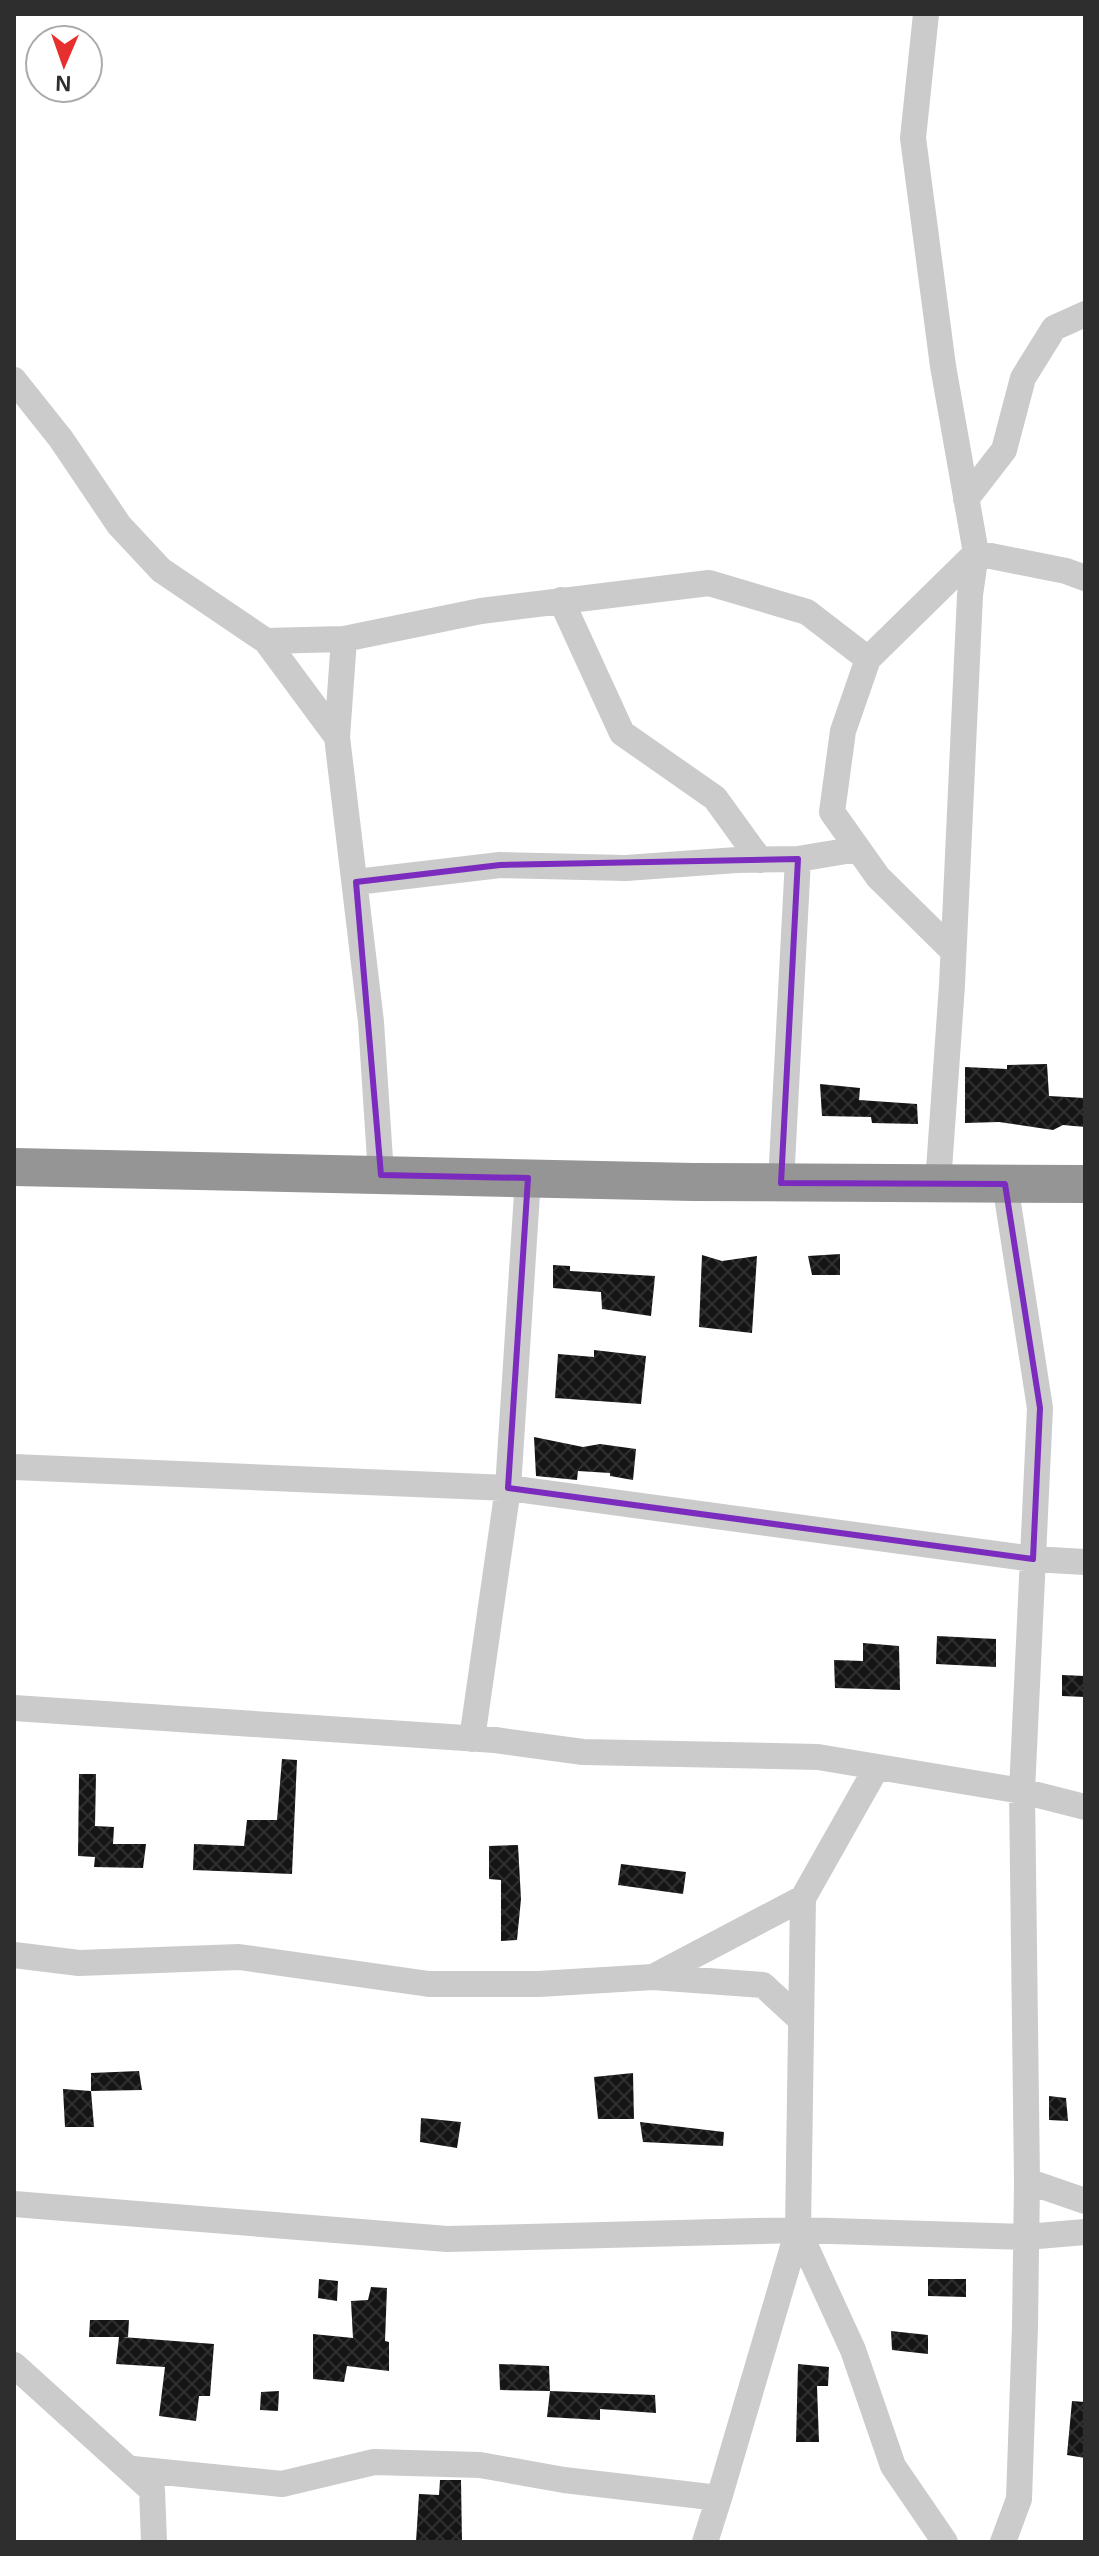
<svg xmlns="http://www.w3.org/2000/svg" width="1099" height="2556" font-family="Helvetica,sans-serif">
	<defs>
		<pattern id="building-cross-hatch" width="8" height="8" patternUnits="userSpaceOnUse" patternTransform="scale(2)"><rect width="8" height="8" fill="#151515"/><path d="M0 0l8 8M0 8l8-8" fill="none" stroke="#2f2f2f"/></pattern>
	</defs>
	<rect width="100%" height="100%" fill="#fff"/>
	<path fill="url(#building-cross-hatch)" d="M 1047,1064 L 1049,1096 L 1085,1098 L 1085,1127 L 1063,1125 L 1053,1130 L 999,1122 L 965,1123 L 965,1067 L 1007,1069 L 1007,1065 Z
		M 820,1084 L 860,1088 L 859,1100 L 917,1104 L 918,1124 L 872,1123 L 871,1117 L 822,1116 Z
		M 840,1254 L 840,1275 L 812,1275 L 808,1256 Z
		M 702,1255 L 722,1261 L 757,1256 L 752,1333 L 699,1327 Z
		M 553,1265 L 570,1266 L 570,1271 L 655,1276 L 651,1316 L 602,1309 L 601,1292 L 553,1288 Z
		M 594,1350 L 646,1356 L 641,1404 L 555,1398 L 558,1354 L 594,1357 Z
		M 534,1437 L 583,1447 L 600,1444 L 636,1449 L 633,1480 L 610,1476 L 610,1473 L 578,1471 L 577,1480 L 536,1476 Z
		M 937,1636 L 996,1639 L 996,1667 L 936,1664 Z
		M 863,1643 L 899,1646 L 900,1690 L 835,1688 L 834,1660 L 863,1661 Z
		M 1062,1675 L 1085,1676 L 1085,1697 L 1062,1696 Z
		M 282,1759 L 297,1760 L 292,1874 L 193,1870 L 194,1844 L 244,1846 L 247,1820 L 277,1820 Z
		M 79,1774 L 96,1774 L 95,1826 L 114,1827 L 113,1844 L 146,1844 L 143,1868 L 94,1867 L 95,1857 L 78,1856 Z
		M 518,1845 L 521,1899 L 517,1940 L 501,1941 L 501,1880 L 489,1879 L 489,1846 Z
		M 621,1864 L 686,1872 L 683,1894 L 618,1885 Z
		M 139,2071 L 142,2090 L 91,2091 L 94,2127 L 65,2127 L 63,2089 L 91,2091 L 91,2073 Z
		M 633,2073 L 634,2119 L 598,2119 L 594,2077 Z
		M 1049,2096 L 1066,2098 L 1068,2121 L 1049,2120 Z
		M 421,2118 L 461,2122 L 457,2148 L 420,2142 Z
		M 640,2122 L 724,2132 L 723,2146 L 643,2142 Z
		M 319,2279 L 338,2281 L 337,2301 L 318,2298 Z
		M 928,2279 L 966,2279 L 966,2297 L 928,2296 Z
		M 371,2287 L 387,2288 L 385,2341 L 389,2342 L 389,2371 L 347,2366 L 344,2382 L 313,2379 L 313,2334 L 353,2338 L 351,2301 L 368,2300 Z
		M 90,2320 L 129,2320 L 128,2337 L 122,2337 L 214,2344 L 210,2396 L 199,2396 L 196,2421 L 159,2416 L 165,2367 L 116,2364 L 119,2337 L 89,2337 Z
		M 891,2331 L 928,2335 L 928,2354 L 892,2350 Z
		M 499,2364 L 549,2366 L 550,2391 L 500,2390 Z
		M 798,2364 L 829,2367 L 828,2386 L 817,2386 L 819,2442 L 796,2442 Z
		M 279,2391 L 278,2411 L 260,2410 L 261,2392 Z
		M 550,2391 L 655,2395 L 656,2413 L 600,2409 L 600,2420 L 547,2417 Z
		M 1072,2401 L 1085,2402 L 1085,2458 L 1067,2455 Z
		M 440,2480 L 461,2480 L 462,2542 L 416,2542 L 419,2494 L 439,2495 Z"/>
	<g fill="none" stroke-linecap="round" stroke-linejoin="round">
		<path stroke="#cbcbcb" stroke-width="26" d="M 926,14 L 913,138 L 943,366 L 976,553 L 970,595 L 952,985 L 938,1184
			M 14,380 L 61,439 L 119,525 L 161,570 L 266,641
			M 966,499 L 1004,450 L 1023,378 L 1054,328 L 1085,314
			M 561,600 L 622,733 L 715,798 L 760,860
			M 337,737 L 266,641 L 344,639
			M 356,882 L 500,865 L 626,868 L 737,860 L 798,859 L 858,849
			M 953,951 L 878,877 L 832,812 L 843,731 L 868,659 L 976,553 L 1066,571 L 1085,578
			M 381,1175 L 371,1022 L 337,737 L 344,639 L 481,611 L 709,583 L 807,612 L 868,659
			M 781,1183 L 798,859
			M 14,1467 L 508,1488 L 528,1178
			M 14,1708 L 495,1740 L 583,1752 L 818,1757 L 1022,1791 L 1085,1807
			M 472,1739 L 508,1488 L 1033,1559 L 1085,1562
			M 14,1955 L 79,1963 L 239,1957 L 429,1984 L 539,1984 L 653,1977 L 763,1985 L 801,2020
			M 653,1977 L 803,1898
			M 1027,2181 L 1085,2201
			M 14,2204 L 447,2239 L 798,2230 L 1026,2237 L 1085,2232
			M 798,2230 L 853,2350 L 893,2466 L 945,2542
			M 14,2365 L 152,2490 L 154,2542
			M 133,2469 L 282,2484 L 374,2462 L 480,2465 L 564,2480 L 719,2498 L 705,2542
			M 719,2498 L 798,2230 L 803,1898 L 877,1767
			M 1003,2542 L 1019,2499 L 1025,2326 L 1027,2181 L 1022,1791 L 1040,1408 L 1005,1184"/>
		<path stroke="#959595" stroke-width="38" d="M 14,1167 L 693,1182 L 1085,1184"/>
	</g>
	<path fill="none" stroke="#7b2cbf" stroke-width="6" stroke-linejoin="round" d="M 798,859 L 781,1183 L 1005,1184 L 1040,1408 L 1033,1559 L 508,1488 L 528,1178 L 381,1175 L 356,882 L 500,865 Z"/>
	<rect width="1099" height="2556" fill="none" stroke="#2e2e2e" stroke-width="32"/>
	<g transform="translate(64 64) rotate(182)"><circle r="38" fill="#ffffff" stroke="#ababab" stroke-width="2"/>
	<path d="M0-6L14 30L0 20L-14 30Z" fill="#e72f2e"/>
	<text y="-12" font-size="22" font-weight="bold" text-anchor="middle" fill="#2e2e2e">N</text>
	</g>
</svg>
